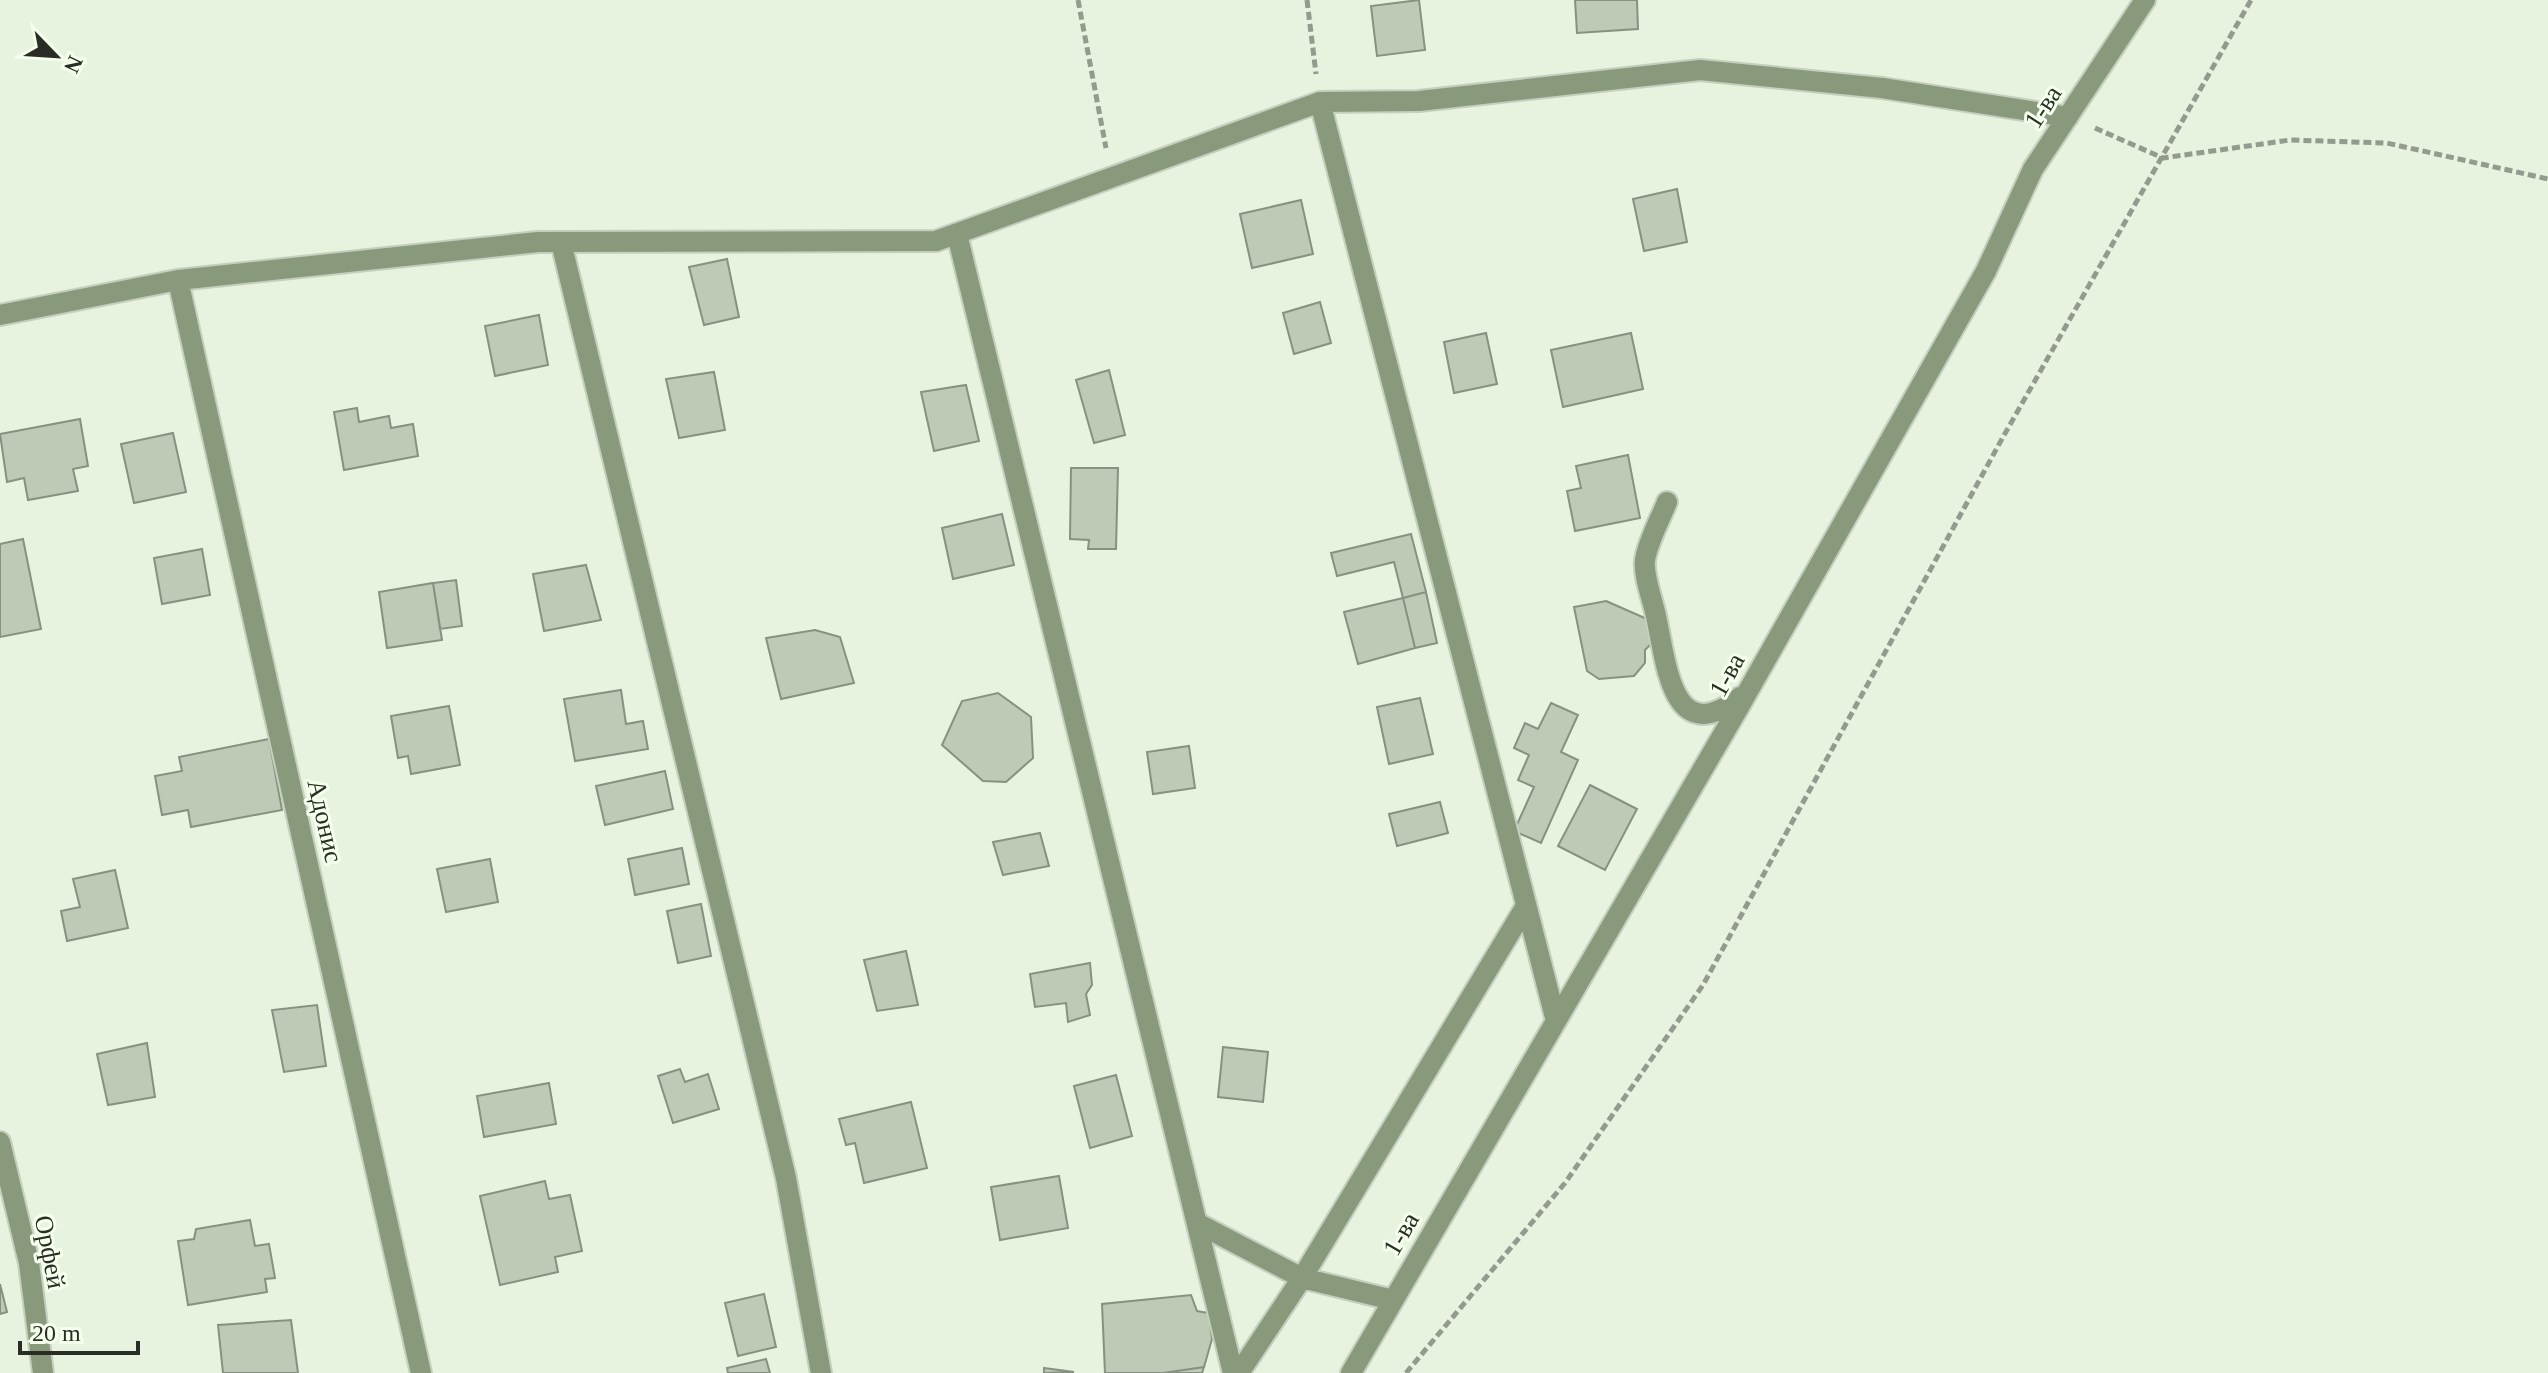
<svg xmlns="http://www.w3.org/2000/svg" width="2548" height="1373" font-family="'Times New Roman',serif">
	<rect width="100%" height="100%" fill="#e7f2df"/>
	<path fill="#bec9b6" stroke="#879180" stroke-width="2" d="M 1419,0 L 1425,50 L 1377,56 L 1371,6 Z
		M 1575,0 L 1637,0 L 1638,29 L 1577,33 Z
		M 1677,189 L 1687,242 L 1644,251 L 1633,199 Z
		M 1301,200 L 1313,254 L 1252,268 L 1240,214 Z
		M 727,259 L 739,317 L 704,325 L 689,267 Z
		M 1320,302 L 1331,343 L 1294,354 L 1283,313 Z
		M 539,315 L 548,365 L 495,376 L 485,326 Z
		M 1486,333 L 1497,384 L 1454,393 L 1444,342 Z
		M 1631,333 L 1643,389 L 1563,407 L 1551,350 Z
		M 1109,370 L 1125,435 L 1094,443 L 1076,380 Z
		M 714,372 L 725,430 L 679,438 L 666,379 Z
		M 966,385 L 979,441 L 934,451 L 921,392 Z
		M 357,408 L 359,422 L 389,416 L 391,428 L 413,424 L 418,456 L 344,470 L 334,412 Z
		M 80,419 L 88,466 L 73,469 L 78,491 L 28,500 L 24,478 L 7,482 L 0,434 Z
		M 173,433 L 186,492 L 134,503 L 121,444 Z
		M 1628,455 L 1640,518 L 1575,531 L 1567,491 L 1581,488 L 1576,466 Z
		M 1071,468 L 1118,468 L 1116,549 L 1088,549 L 1089,540 L 1070,539 Z
		M 1002,514 L 1014,565 L 953,579 L 942,528 Z
		M 1411,534 L 1426,592 L 1403,598 L 1394,562 L 1337,576 L 1331,553 Z
		M 23,539 L 41,629 L 0,637 L 0,544 Z
		M 202,549 L 210,595 L 162,604 L 154,558 Z
		M 586,565 L 601,620 L 544,631 L 533,574 Z
		M 456,580 L 462,626 L 440,629 L 433,583 Z
		M 433,583 L 442,640 L 387,648 L 379,592 Z
		M 1426,592 L 1437,643 L 1415,648 L 1403,598 Z
		M 1403,598 L 1415,648 L 1358,664 L 1344,612 Z
		M 1606,601 L 1647,619 L 1651,644 L 1645,650 L 1645,663 L 1634,676 L 1599,679 L 1587,671 L 1574,607 Z
		M 815,630 L 840,637 L 854,683 L 781,699 L 766,638 Z
		M 621,690 L 626,724 L 643,721 L 648,749 L 575,761 L 564,699 Z
		M 998,693 L 1031,717 L 1033,758 L 1006,782 L 983,781 L 942,745 L 962,701 Z
		M 1420,698 L 1433,754 L 1389,764 L 1377,707 Z
		M 1551,703 L 1578,715 L 1561,752 L 1578,760 L 1541,843 L 1514,831 L 1534,787 L 1518,780 L 1529,755 L 1514,748 L 1525,723 L 1538,729 Z
		M 449,706 L 460,765 L 411,774 L 408,756 L 398,758 L 391,716 Z
		M 269,739 L 282,810 L 191,827 L 188,810 L 162,815 L 155,776 L 182,771 L 179,757 Z
		M 1189,746 L 1195,788 L 1153,794 L 1147,752 Z
		M 665,771 L 673,809 L 605,825 L 596,786 Z
		M 1590,785 L 1637,809 L 1605,870 L 1558,846 Z
		M 1440,802 L 1448,833 L 1397,846 L 1389,814 Z
		M 1040,833 L 1049,866 L 1003,875 L 993,842 Z
		M 682,848 L 689,884 L 635,895 L 628,859 Z
		M 490,859 L 498,902 L 446,912 L 437,869 Z
		M 115,870 L 128,928 L 67,941 L 61,911 L 80,907 L 73,879 Z
		M 701,904 L 711,956 L 678,963 L 667,911 Z
		M 906,951 L 918,1005 L 877,1011 L 864,960 Z
		M 1090,963 L 1092,985 L 1086,994 L 1090,1015 L 1068,1022 L 1066,1003 L 1035,1007 L 1030,974 Z
		M 317,1005 L 326,1066 L 284,1072 L 272,1010 Z
		M 147,1043 L 155,1097 L 108,1105 L 97,1054 Z
		M 1223,1047 L 1268,1052 L 1263,1102 L 1218,1097 Z
		M 680,1069 L 685,1082 L 708,1074 L 719,1109 L 673,1123 L 658,1076 Z
		M 1116,1075 L 1132,1136 L 1090,1148 L 1074,1086 Z
		M 549,1083 L 556,1124 L 484,1137 L 477,1096 Z
		M 911,1102 L 927,1168 L 864,1183 L 855,1143 L 846,1145 L 839,1119 Z
		M 1059,1176 L 1068,1228 L 1000,1240 L 991,1187 Z
		M 545,1181 L 549,1199 L 570,1195 L 582,1251 L 555,1257 L 558,1272 L 500,1285 L 480,1196 Z
		M 250,1220 L 255,1246 L 269,1244 L 275,1278 L 265,1279 L 267,1292 L 188,1305 L 178,1241 L 194,1239 L 196,1229 Z
		M 0,1284 L 7,1312 L 0,1314 Z
		M 764,1294 L 776,1347 L 738,1356 L 725,1303 Z
		M 1191,1295 L 1197,1311 L 1209,1313 L 1212,1339 L 1204,1367 L 1163,1373 L 1105,1373 L 1102,1304 Z
		M 291,1320 L 298,1373 L 223,1373 L 218,1325 Z
		M 766,1359 L 770,1373 L 728,1373 L 727,1368 Z
		M 1204,1367 L 1202,1373 L 1163,1373 Z
		M 1044,1368 L 1074,1372 L 1044,1373 Z"/>
	<g fill="none" stroke-linecap="round" stroke-linejoin="round">
		<g stroke="#c5cfbe" stroke-width="24">
			<path id="minor" d="M 1320,102 L 1556,1021
				M 957,234 L 1233,1373
				M 561,242 L 786,1178 L 821,1373
				M 178,280 L 421,1373
				M 0,315 L 178,280 L 538,242 L 936,241 L 1320,102 L 1419,101 L 1700,70 L 1882,88 L 2068,117
				M 1667,502 C 1660,520 1648,541 1645,560 C 1643,577 1654,603 1657,621 C 1667,669 1674,749 1740,697
				M 0,1142 L 29,1263 L 43,1373
				M 1197,1223 L 1302,1278 L 1393,1300
				M 1239,1373 L 1302,1278 L 1526,906
				M 1351,1373 L 1739,707 L 1986,271 L 2033,169 L 2145,0"/>
		</g>
		<path stroke="#939b8e" stroke-width="5" stroke-dasharray="8 4" stroke-linecap="butt" d="M 1078,0 L 1106,148
			M 1307,0 L 1316,74
			M 2095,128 L 2163,158 L 2290,140 L 2387,143 L 2548,179
			M 1406,1373 L 1565,1183 L 1703,985 L 2003,437 L 2251,0"/>
		<use href="#minor" stroke="#88997c" stroke-width="20"/>
	</g>
	<g text-anchor="middle" dominant-baseline="central" stroke-width="6" stroke-linejoin="round" paint-order="stroke">
		<g font-size="26" fill="#292d26" stroke="#f4ffec">
			<text transform="translate(2043 107) rotate(-57)">1-ва</text>
			<text transform="translate(1727 675) rotate(-61)">1-ва</text>
			<text transform="translate(325 821) rotate(77)">Адонис</text>
			<text transform="translate(1401 1234) rotate(-60)">1-ва</text>
			<text transform="translate(50 1252) rotate(79)">Орфей</text>
		</g>
	</g>
	<g transform="translate(56 56) rotate(115)" stroke="#f4ffec" stroke-width="6" paint-order="stroke">
	<path d="M0-6L14 30L0 20L-14 30Z" fill="#292d26"/>
	<text y="-12" font-size="22" font-weight="bold" text-anchor="middle" fill="#292d26">N</text>
	</g>
	<path d="M20 1341v12h118v-12" fill="none" stroke="#292d26" stroke-width="4"/>
	<text x="32" y="1341" font-size="24" fill="#292d26" stroke="#f4ffec" stroke-width="6" paint-order="stroke">20 m</text>
</svg>
